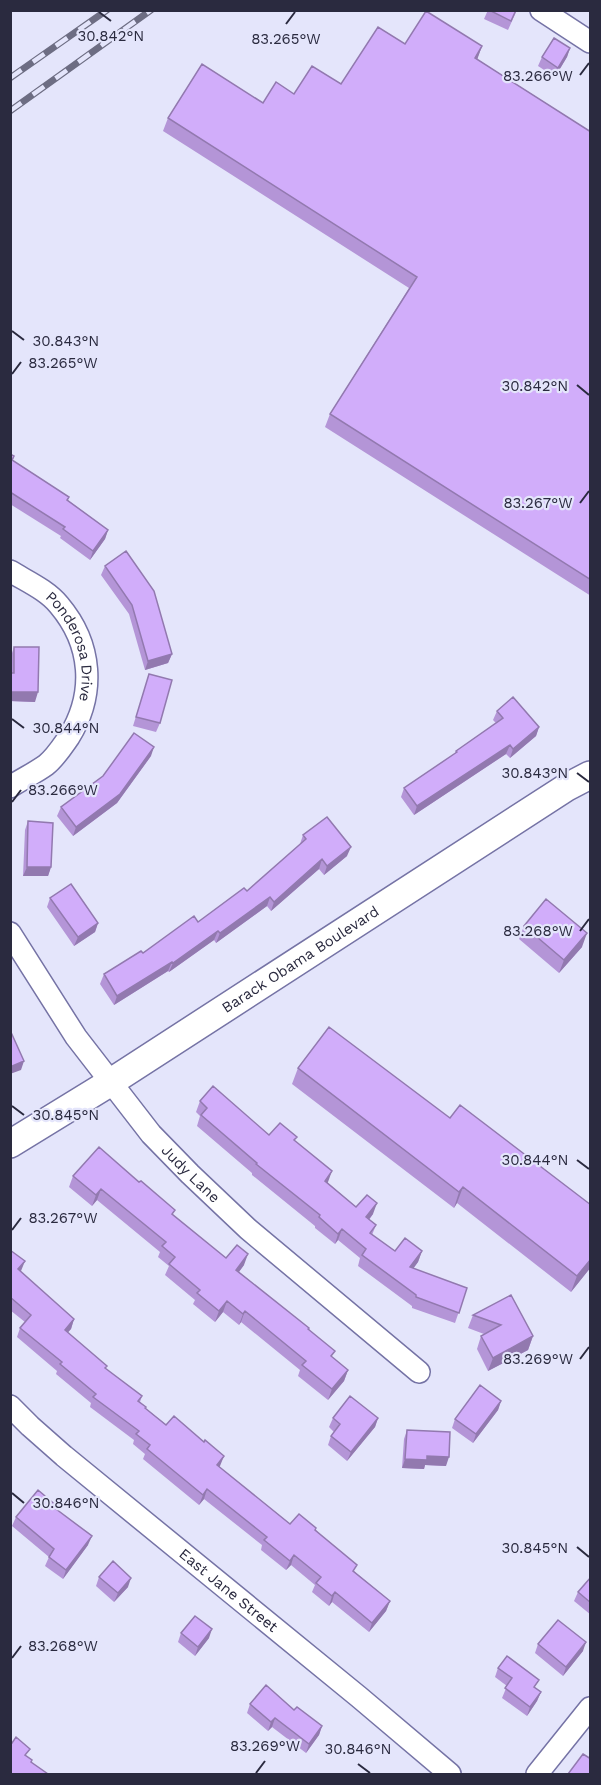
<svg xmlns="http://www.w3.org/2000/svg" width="601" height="1785" font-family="'Work Sans',sans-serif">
	<rect width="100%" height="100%" fill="#e4e5fb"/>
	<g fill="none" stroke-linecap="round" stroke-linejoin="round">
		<g stroke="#7573a5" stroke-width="24">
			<g id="minor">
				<path d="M 541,10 L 590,42"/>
				<path id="s1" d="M 10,571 C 26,581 47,590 59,605 C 92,644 96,693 69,737 C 62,747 55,758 46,765 C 35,773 22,779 10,787"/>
				<path id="s2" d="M 10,933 L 76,1037 L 151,1134 L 190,1174 L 248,1229 L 419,1372"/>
				<path id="s3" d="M 10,1406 L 30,1426 L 64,1456 L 359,1697 L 450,1774"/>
				<path d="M 537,1774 L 590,1708"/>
			</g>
		</g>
		<g stroke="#7573a5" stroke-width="30">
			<g id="major">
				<path id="s4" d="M 10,1144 L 111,1082 L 567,787 L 590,775"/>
			</g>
		</g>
		<use href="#minor" stroke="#fff" stroke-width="21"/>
		<use href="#major" stroke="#fff" stroke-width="27"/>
		<g stroke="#6d6d83" stroke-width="7">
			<path id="rail" d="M 10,78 L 107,10
				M 10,111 L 151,10"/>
		</g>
		<use href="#rail" stroke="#e4e5fb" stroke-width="4.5" stroke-dasharray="14" stroke-linecap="butt"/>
	</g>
	<path fill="#b495d7" d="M 488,10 L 517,10 L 508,30 L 484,19 Z
		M 405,44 L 482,46 L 477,59 L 591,132 L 591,596 L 325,427 L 330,414 L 409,288 L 163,131 L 168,118 L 263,103 L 294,94 L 341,84 Z
		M 570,48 L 567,57 L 555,77 L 538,66 L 542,57 Z
		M 10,454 L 14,456 L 13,461 L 69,497 L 68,500 L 108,530 L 105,539 L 90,560 L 60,538 L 61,536 L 10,504 Z
		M 105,566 L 172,654 L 168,663 L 145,670 L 129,614 L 101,575 Z
		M 14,647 L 35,702 L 10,701 L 11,656 Z
		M 149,674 L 160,723 L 156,732 L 133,726 Z
		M 497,711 L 539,727 L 536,736 L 510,758 L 506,754 L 414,815 L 401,797 L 404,788 L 455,754 L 456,751 L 496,723 L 493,720 Z
		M 151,756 L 117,803 L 73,836 L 57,816 L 61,807 Z
		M 28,821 L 51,867 L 48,876 L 23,876 L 25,830 Z
		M 303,835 L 347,856 L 324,875 L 319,869 L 271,911 L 267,906 L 216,943 L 214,940 L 169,972 L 168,971 L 114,1005 L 100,984 L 104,974 L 198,922 L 247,891 L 300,844 Z
		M 50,898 L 98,923 L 95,932 L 74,946 L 47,907 Z
		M 524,926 L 582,947 L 559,973 L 519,939 Z
		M 298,1068 L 591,1205 L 591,1267 L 571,1292 L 457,1203 L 454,1208 L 292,1084 Z
		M 200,1101 L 269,1135 L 295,1141 L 328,1182 L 328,1183 L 356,1207 L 373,1214 L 369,1220 L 376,1225 L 372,1235 L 395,1251 L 422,1251 L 418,1262 L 413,1269 L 467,1288 L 455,1323 L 412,1308 L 412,1306 L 358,1266 L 360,1258 L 338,1240 L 335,1244 L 315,1228 L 315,1226 L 252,1175 L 252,1173 L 197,1126 L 200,1116 L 196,1112 Z
		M 73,1176 L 173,1215 L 226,1258 L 244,1265 L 239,1272 L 309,1329 L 332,1357 L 348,1370 L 344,1381 L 328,1400 L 298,1376 L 300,1370 L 241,1322 L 239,1325 L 223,1312 L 215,1322 L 193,1304 L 195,1300 L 165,1275 L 169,1266 L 158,1257 L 160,1252 L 97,1200 L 92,1206 L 69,1187 Z
		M 10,1250 L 21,1271 L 21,1272 L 74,1319 L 71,1329 L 67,1333 L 106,1369 L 142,1396 L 140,1402 L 145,1408 L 220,1466 L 219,1467 L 290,1524 L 316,1528 L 316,1530 L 355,1572 L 390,1601 L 386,1611 L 369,1632 L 332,1602 L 329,1606 L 312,1592 L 315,1585 L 291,1565 L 286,1570 L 261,1550 L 262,1545 L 204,1499 L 199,1505 L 143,1459 L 145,1454 L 133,1444 L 134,1440 L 90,1407 L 91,1403 L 56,1374 L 57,1371 L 17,1337 L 20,1328 L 25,1322 L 10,1310 Z
		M 473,1315 L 533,1336 L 528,1350 L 488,1371 L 477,1349 L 481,1336 L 484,1334 L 468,1328 Z
		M 501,1401 L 498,1410 L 473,1443 L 452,1428 L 455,1419 Z
		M 333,1418 L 378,1418 L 375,1427 L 347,1461 L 328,1445 L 331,1436 L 334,1432 L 329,1427 Z
		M 407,1430 L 446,1466 L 425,1465 L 424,1469 L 402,1468 L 404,1439 Z
		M 57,1510 L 88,1545 L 63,1579 L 45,1566 L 49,1557 L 12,1526 L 16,1517 Z
		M 99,1577 L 128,1587 L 114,1602 L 96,1586 Z
		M 591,1577 L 591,1615 L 574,1601 L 578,1592 Z
		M 181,1633 L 209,1638 L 195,1656 L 178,1642 Z
		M 538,1644 L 583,1651 L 563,1676 L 535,1653 Z
		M 498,1668 L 536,1688 L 541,1692 L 537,1701 L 527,1716 L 502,1698 L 507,1686 L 495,1677 Z
		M 250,1704 L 294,1710 L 322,1726 L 319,1735 L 306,1753 L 272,1727 L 268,1731 L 247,1713 Z"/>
	<path fill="#9279af" d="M 482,46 L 477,60 L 475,58 Z
		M 570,48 L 567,57 L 555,77 L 558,68 Z
		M 108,530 L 105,539 L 90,560 L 93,551 Z
		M 172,654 L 168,663 L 145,670 L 148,661 Z
		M 10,692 L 38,692 L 35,702 L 10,701 Z
		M 539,727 L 536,736 L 510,758 L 513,749 Z
		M 510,745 L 506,754 L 414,815 L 417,806 Z
		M 154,747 L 151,756 L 117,803 L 73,836 L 76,827 Z
		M 351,847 L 347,856 L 324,875 L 327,866 Z
		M 322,859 L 319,869 L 271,911 L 274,902 Z
		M 27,867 L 51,867 L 48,876 L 23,876 Z
		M 270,897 L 267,906 L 216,943 L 220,933 Z
		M 98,923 L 95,932 L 74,946 L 78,937 Z
		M 218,931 L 214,940 L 169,972 L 173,963 Z
		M 587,933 L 582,947 L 559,973 L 564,960 Z
		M 172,962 L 168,971 L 114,1005 L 117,996 Z
		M 24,1061 L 21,1070 L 10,1074 L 10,1067 Z
		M 332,1171 L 328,1182 L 321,1192 L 325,1181 Z
		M 463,1187 L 457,1203 L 454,1208 L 459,1192 Z
		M 101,1189 L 97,1200 L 92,1206 L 96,1195 Z
		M 377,1203 L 373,1214 L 362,1228 L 366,1217 Z
		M 342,1229 L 338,1240 L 335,1244 L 338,1234 Z
		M 422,1251 L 418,1262 L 406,1278 L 410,1267 Z
		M 248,1254 L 244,1265 L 232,1281 L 236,1270 Z
		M 591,1259 L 591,1267 L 571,1292 L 577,1276 Z
		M 25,1261 L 21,1271 L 14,1279 L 18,1269 Z
		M 227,1301 L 223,1312 L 215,1322 L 219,1311 Z
		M 245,1311 L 241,1322 L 239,1325 L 243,1314 Z
		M 74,1319 L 71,1329 L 61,1340 L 65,1330 Z
		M 533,1336 L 528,1350 L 488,1371 L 493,1358 Z
		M 348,1370 L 344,1381 L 328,1400 L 332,1389 Z
		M 501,1401 L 498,1410 L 473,1443 L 476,1434 Z
		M 378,1418 L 375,1427 L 347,1461 L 351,1452 Z
		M 224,1456 L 220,1466 L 213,1475 L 217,1465 Z
		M 427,1456 L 449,1457 L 446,1466 L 425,1465 L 424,1469 L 402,1468 L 405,1459 Z
		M 207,1489 L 204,1499 L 199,1505 L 203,1495 Z
		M 92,1536 L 88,1545 L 63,1579 L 66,1570 Z
		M 294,1555 L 291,1565 L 286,1570 L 290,1561 Z
		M 131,1578 L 128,1587 L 114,1602 L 118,1593 Z
		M 335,1592 L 332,1602 L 329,1606 L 332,1596 Z
		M 390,1601 L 386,1611 L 369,1632 L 372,1623 Z
		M 212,1629 L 209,1638 L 195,1656 L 198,1647 Z
		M 586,1642 L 583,1651 L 563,1676 L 566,1667 Z
		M 541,1692 L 537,1701 L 527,1716 L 530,1707 Z
		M 275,1718 L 272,1727 L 268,1731 L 271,1722 Z
		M 322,1726 L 319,1735 L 306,1753 L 309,1744 Z"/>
	<path fill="#d1adfa" stroke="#9279af" stroke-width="1.5" d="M 489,10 L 516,10 L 511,21 Z
		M 426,11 L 482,46 L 475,58 L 591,132 L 591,580 L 330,414 L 417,277 L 168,118 L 202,64 L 263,103 L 276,82 L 294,94 L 312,66 L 341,84 L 378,27 L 405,44 Z
		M 554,38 L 570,48 L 558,68 L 542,57 Z
		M 10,454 L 14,456 L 12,460 L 69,497 L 67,500 L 108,530 L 93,551 L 63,529 L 65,527 L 10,492 Z
		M 126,551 L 154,591 L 172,654 L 148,661 L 132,605 L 105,566 Z
		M 14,647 L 39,647 L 38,692 L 10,692 L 10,673 L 14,673 Z
		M 149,674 L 172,680 L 160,723 L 136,717 Z
		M 513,697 L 539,727 L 513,749 L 510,745 L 417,806 L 404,788 L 457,752 L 456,751 L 503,718 L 497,711 Z
		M 134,733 L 154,747 L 120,794 L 76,827 L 61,807 L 103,776 Z
		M 327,817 L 351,847 L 327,866 L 322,859 L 274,902 L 270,897 L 220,933 L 218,931 L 173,963 L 172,962 L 117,996 L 104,974 L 141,951 L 143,953 L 194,916 L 198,922 L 244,888 L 247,891 L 306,839 L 303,835 Z
		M 28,821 L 53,823 L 51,867 L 27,867 Z
		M 71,884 L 98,923 L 78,937 L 50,898 Z
		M 546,899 L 587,933 L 564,960 L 524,926 Z
		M 329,1027 L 450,1118 L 460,1105 L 591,1205 L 591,1259 L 577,1276 L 463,1187 L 459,1192 L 298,1068 Z
		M 10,1030 L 24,1061 L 10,1067 Z
		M 213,1086 L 269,1135 L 280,1123 L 297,1137 L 294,1140 L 332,1171 L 325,1181 L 356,1207 L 367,1195 L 377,1203 L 366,1217 L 376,1225 L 370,1233 L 395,1251 L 405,1238 L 422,1251 L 410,1267 L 467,1288 L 459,1313 L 416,1297 L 416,1295 L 362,1255 L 366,1249 L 342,1229 L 338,1234 L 319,1217 L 320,1215 L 256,1164 L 257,1163 L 201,1115 L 207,1108 L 200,1101 Z
		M 99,1147 L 139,1182 L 141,1181 L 175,1210 L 172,1214 L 226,1258 L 237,1245 L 248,1254 L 236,1270 L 309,1328 L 308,1329 L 335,1351 L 331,1356 L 348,1370 L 332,1389 L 302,1365 L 306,1361 L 245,1311 L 243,1314 L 227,1301 L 219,1311 L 197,1293 L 200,1290 L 169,1264 L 175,1257 L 162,1246 L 166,1242 L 101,1189 L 96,1195 L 73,1176 Z
		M 10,1250 L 25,1261 L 18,1269 L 74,1319 L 65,1330 L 107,1366 L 105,1368 L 142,1396 L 138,1401 L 146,1407 L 145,1408 L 166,1425 L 174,1416 L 204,1442 L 205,1440 L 224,1456 L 217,1465 L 290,1524 L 299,1514 L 316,1528 L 315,1530 L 357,1565 L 353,1571 L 390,1601 L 372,1623 L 335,1592 L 332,1596 L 316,1583 L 321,1577 L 294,1555 L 290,1561 L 264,1540 L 267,1537 L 207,1489 L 203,1495 L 147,1449 L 150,1445 L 136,1434 L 139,1431 L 93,1397 L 96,1394 L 60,1364 L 62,1362 L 20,1328 L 31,1315 L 10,1297 Z
		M 511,1295 L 533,1336 L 493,1358 L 481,1336 L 501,1325 L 473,1315 Z
		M 480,1385 L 501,1401 L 476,1434 L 455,1419 Z
		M 350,1396 L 378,1418 L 351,1452 L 331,1436 L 340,1424 L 333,1418 Z
		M 407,1430 L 450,1432 L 449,1457 L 427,1456 L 427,1460 L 405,1459 Z
		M 38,1490 L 58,1507 L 56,1509 L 92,1536 L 66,1570 L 49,1557 L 54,1549 L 16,1517 Z
		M 113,1561 L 131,1578 L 118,1593 L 99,1577 Z
		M 591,1577 L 591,1603 L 578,1592 Z
		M 195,1616 L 212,1629 L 198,1647 L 181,1633 Z
		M 558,1620 L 586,1642 L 566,1667 L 538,1644 Z
		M 507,1656 L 539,1680 L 534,1687 L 541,1692 L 530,1707 L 505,1688 L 512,1678 L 498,1668 Z
		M 266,1685 L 294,1710 L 297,1707 L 322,1726 L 309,1744 L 275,1718 L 271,1722 L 250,1704 Z
		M 16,1737 L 30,1749 L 25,1755 L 32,1760 L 31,1762 L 48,1774 L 10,1774 L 10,1742 L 12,1743 Z
		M 583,1754 L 591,1759 L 591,1774 L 568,1774 Z"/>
	<path fill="none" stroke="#2a2a3f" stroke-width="2" d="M 99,12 L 111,21M 286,24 L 295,12M 580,75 L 589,63M 12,331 L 24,340M 12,374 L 21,362M 577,385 L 589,395M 580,503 L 589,491M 12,719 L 24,728M 577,773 L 589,782M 12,802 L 21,790M 580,931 L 589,919M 12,1106 L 24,1115M 577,1160 L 589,1169M 12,1230 L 21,1218M 580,1359 L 589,1347M 12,1493 L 24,1503M 577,1547 L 589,1557M 12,1658 L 21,1646M 358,1764 L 370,1773M 256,1773 L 265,1761"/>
	<g text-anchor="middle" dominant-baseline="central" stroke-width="4.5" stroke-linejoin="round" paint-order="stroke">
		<g font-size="15" fill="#2a2a3f" stroke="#e4e5fb">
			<text stroke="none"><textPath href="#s1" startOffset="104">Ponderosa Drive</textPath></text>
			<text stroke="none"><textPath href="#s4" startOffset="344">Barack Obama Boulevard</textPath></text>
			<text stroke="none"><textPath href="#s2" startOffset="302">Judy Lane</textPath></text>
			<text stroke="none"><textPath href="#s3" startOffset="286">East Jane Street</textPath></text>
		</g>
	</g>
	<g font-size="15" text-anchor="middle" fill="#2a2a3f" stroke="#e4e5fb" stroke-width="4.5" stroke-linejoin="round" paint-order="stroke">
		<text x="111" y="41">30.842°N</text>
		<text x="286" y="44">83.265°W</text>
		<text x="538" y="81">83.266°W</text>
		<text x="66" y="346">30.843°N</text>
		<text x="63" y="368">83.265°W</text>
		<text x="535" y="391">30.842°N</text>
		<text x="538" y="508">83.267°W</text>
		<text x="66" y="733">30.844°N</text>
		<text x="535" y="778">30.843°N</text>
		<text x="63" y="795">83.266°W</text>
		<text x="538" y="936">83.268°W</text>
		<text x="66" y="1120">30.845°N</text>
		<text x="535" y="1165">30.844°N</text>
		<text x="63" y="1223">83.267°W</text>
		<text x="538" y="1364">83.269°W</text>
		<text x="66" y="1508">30.846°N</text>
		<text x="535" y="1553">30.845°N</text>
		<text x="63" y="1651">83.268°W</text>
		<text x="265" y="1751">83.269°W</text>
		<text x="358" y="1754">30.846°N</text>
	</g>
	<rect width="601" height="1785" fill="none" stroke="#2a2a3f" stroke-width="24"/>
</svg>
